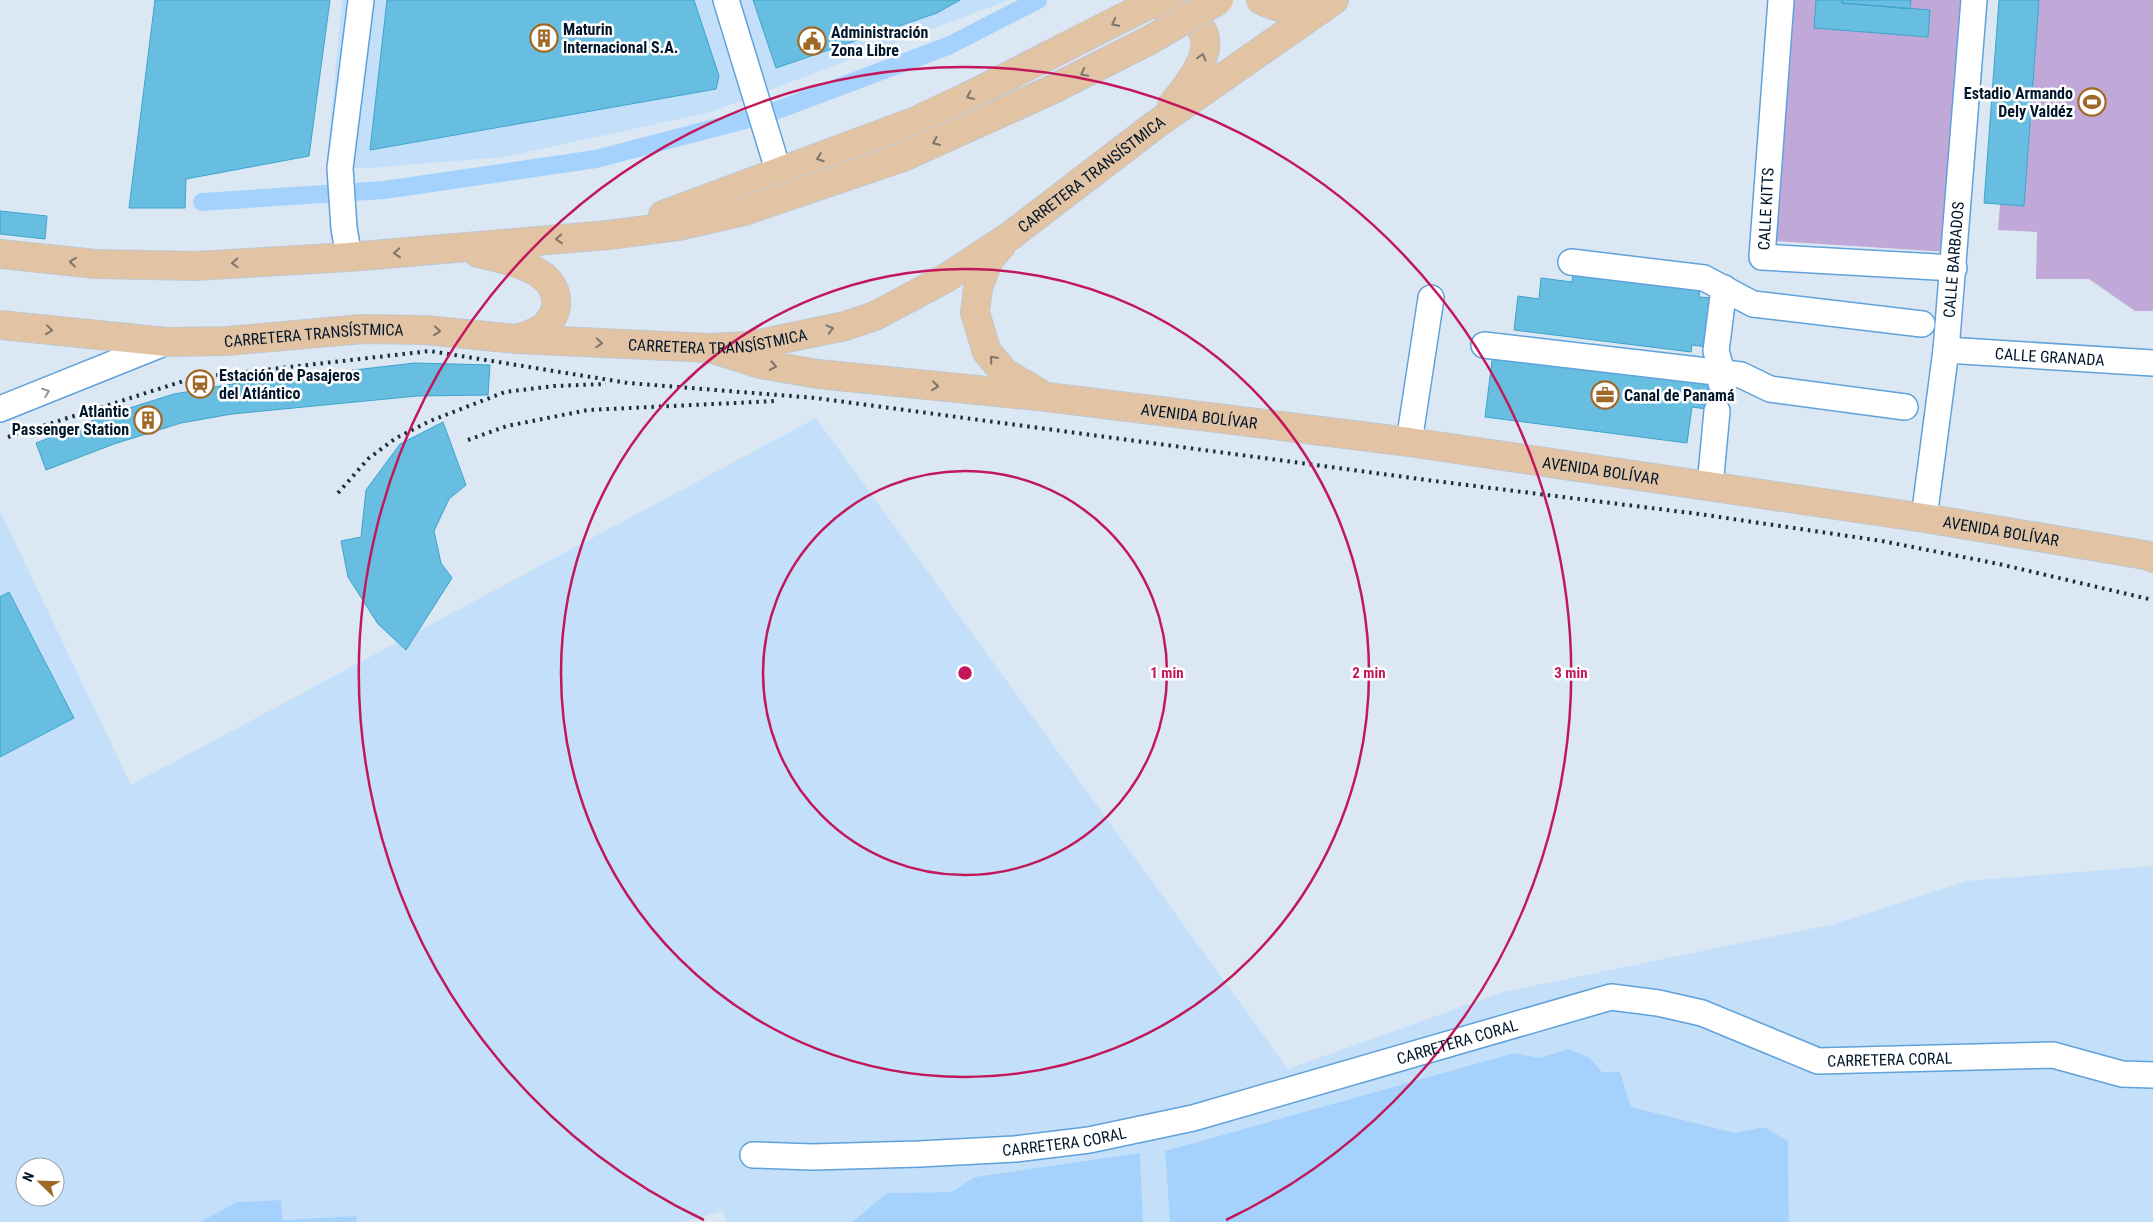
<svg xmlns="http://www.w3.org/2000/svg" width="2153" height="1222" font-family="'Roboto Condensed',sans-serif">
	<rect width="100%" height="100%" fill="#dbe8f4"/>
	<path fill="#c3dffa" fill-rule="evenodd" d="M 342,0 L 1009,0 L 711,112 L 505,157 L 369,168 L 326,168 Z
		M 816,418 L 1288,1069 L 1503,992 L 1834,924 L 1967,881 L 2153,866 L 2153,1222 L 1789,1222 L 1788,1141 L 1764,1127 L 1735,1133 L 1631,1107 L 1620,1072 L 1602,1072 L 1589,1057 L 1568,1049 L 1539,1058 L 1514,1053 L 1165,1151 L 1170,1222 L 1143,1222 L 1140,1153 L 975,1177 L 952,1192 L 887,1193 L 852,1222 L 726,1222 L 724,1211 L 683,1222 L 357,1222 L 356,1216 L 283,1220 L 281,1200 L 237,1202 L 200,1222 L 0,1222 L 0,511 L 131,785 ZM 25,1167 L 55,1167 L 55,1197 L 25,1197 Z"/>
	<path fill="#c0a8d9" d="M 1792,0 L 1965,0 L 1948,252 L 1776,241 Z
		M 2039,0 L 2153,0 L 2153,311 L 2135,311 L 2089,279 L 2036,279 L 2037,232 L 1998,230 L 2000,204 L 2024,206 Z"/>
	<path fill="#a4d2fd" d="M 1568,1049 L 1589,1057 L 1602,1072 L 1620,1072 L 1631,1107 L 1735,1133 L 1764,1127 L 1788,1141 L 1789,1222 L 1170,1222 L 1165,1151 L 1514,1053 L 1539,1058 Z
		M 1140,1153 L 1143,1222 L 852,1222 L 887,1193 L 952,1192 L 975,1177 Z
		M 281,1200 L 283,1220 L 356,1216 L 357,1222 L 200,1222 L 237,1202 Z"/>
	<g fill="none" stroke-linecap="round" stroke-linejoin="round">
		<path stroke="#a4d2fd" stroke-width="18" d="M 202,202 L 384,190 L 596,159 L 764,115 L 948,46 L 1038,0"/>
	</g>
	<path fill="#68bee0" stroke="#3da4cb" d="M 155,0 L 330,0 L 309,156 L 186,179 L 185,208 L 129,208 Z
		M 387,0 L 694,0 L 719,76 L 716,89 L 370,150 Z
		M 753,0 L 960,0 L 937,13 L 776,68 Z
		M 1816,0 L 1842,0 L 1842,3 L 1930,10 L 1928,37 L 1814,28 Z
		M 1842,0 L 1911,0 L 1910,9 L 1842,3 Z
		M 1999,0 L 2039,0 L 2024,206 L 1984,203 Z
		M 0,211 L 47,216 L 45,239 L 0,234 Z
		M 1573,273 L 1700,289 L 1699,297 L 1713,298 L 1707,347 L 1692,345 L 1691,352 L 1514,330 L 1518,296 L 1539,299 L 1541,278 L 1572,282 Z
		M 1493,353 L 1724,383 L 1720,411 L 1692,407 L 1687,443 L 1485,417 Z
		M 415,363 L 490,365 L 488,395 L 417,396 L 232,414 L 181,423 L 114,444 L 46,470 L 36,443 L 104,416 L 174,394 L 232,384 Z
		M 443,422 L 466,485 L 449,499 L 434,531 L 441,563 L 452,578 L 406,650 L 378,624 L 348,577 L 341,541 L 361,537 L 366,490 L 400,444 Z
		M 9,592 L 74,718 L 0,757 L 0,597 Z"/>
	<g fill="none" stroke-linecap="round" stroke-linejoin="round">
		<g stroke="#5fa1da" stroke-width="28">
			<g id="minor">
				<path d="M 726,0 L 779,173"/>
				<path d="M 1781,0 L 1762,257 L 1954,268"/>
				<path d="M 349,257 L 344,228 L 340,168 L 361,0"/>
				<path d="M 1571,262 L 1704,278 L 1753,304 L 1922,324"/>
				<path d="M 1484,345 L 1741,375 L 1770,389 L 1905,407"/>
				<path id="s1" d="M 1946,350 L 2153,363"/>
				<path d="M 1721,383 L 1722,372 L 1716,351 L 1724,288"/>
				<path d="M 0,409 L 167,342"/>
				<path d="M 1409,442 L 1431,298"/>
				<path d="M 1710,486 L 1717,411"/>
				<path id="s2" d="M 1924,518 L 1946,350 L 1974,0"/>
				<path id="s3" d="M 753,1155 L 813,1157 L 919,1154 L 1015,1149 L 1089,1140 L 1193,1118 L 1611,997 L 1658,1003 L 1702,1013 L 1818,1061 L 2053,1055 L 2122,1074 L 2153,1075"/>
			</g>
		</g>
		<g stroke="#c2c7cc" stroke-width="30">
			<g id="major">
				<path d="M 1261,0 C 1281,11 1301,9 1323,8"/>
				<path d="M 1167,11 C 1176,11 1186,15 1193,20 C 1224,43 1189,84 1172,105"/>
				<path d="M 663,215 L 916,121 L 977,92 L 1158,0"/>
				<path d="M 1001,246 L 988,261 L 978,288 L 975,313 L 987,352 L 1005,373 L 1039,393"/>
				<path d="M 478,253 C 499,258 521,262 540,274 C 559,287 562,310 545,326 C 537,333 526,336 517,339"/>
				<path d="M 0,254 L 96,264 L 196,266 L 349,257 L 608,235 L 678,226 L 744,211"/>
				<path id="s4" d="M 0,325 L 167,342 L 227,341 L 363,329 L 425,330 L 517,339 L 710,348 L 749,346 L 845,326 L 875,316 L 946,278 L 1010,236 L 1155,125 L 1334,0"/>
				<path id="s5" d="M 710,348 L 760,364 L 818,374 L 1047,397 L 1409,442 L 1924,518 L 2145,555 L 2153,558"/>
			</g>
		</g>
		<use href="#minor" stroke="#fff" stroke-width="25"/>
		<use href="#major" stroke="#e2c3a3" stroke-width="28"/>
		<path stroke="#1a2f43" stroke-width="4" stroke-dasharray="2.5 5" stroke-linecap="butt" d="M 8,437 L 193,378 L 430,351 L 628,383 L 816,398 L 1427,480 L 1699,514 L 1882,541 L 1999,564 L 2153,600
			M 468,440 L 507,426 L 588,410 L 776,401
			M 338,493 L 368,459 L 396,438 L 430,421 L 505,392 L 554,386 L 606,384"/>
		<g stroke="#c2c7cc" stroke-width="30" stroke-linecap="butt">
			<path id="major-bridge" d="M 744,211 L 903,157 L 1049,91 L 1148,41 L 1219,0"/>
		</g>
		<use href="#major-bridge" stroke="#e2c3a3" stroke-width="28"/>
	</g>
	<defs><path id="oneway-chevron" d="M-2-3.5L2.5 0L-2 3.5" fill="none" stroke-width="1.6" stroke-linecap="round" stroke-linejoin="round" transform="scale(1.25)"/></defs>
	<g stroke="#7c756d">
		<use href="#oneway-chevron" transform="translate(1115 23) rotate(153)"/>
		<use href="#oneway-chevron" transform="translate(1202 57) rotate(-75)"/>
		<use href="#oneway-chevron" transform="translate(1084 73) rotate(153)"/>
		<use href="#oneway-chevron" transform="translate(970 96) rotate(155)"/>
		<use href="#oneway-chevron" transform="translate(936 142) rotate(156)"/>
		<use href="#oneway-chevron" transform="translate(820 158) rotate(160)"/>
		<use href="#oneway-chevron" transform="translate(559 239) rotate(175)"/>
		<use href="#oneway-chevron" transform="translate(397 253) rotate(175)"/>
		<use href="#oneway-chevron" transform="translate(73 262) rotate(-174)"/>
		<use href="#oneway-chevron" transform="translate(235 263) rotate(177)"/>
		<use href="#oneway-chevron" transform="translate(830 329) rotate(-14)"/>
		<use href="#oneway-chevron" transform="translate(49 330) rotate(6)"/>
		<use href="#oneway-chevron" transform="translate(437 331) rotate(6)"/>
		<use href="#oneway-chevron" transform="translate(599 343) rotate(3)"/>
		<use href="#oneway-chevron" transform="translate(993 359) rotate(-131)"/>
		<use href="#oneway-chevron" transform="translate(773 366) rotate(10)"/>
		<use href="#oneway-chevron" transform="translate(935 386) rotate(6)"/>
	</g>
	<use stroke="#8c96a0" href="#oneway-chevron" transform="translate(46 392) rotate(-21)"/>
	<g fill="none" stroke="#c2185b" stroke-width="2.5">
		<circle cx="965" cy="673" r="202"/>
		<circle cx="965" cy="673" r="404"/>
		<path d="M704 1220A606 606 0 1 1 1226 1220"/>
	</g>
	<defs>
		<g id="building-ring" transform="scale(1.4375)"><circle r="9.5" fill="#fff" stroke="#a06825" stroke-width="1.5"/><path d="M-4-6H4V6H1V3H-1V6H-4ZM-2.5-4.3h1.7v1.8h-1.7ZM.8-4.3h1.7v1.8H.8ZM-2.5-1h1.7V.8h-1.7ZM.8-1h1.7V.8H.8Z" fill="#a06825"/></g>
		<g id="civic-ring" transform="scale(1.4375)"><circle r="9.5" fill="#fff" stroke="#a06825" stroke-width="1.5"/><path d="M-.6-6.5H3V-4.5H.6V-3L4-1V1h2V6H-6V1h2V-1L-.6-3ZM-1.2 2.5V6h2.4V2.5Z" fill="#a06825"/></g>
		<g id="stadium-ring" transform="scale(1.4375)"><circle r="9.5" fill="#fff" stroke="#a06825" stroke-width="1.5"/><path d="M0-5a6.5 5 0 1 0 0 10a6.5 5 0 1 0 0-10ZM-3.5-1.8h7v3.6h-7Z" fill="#a06825"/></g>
		<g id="station-ring" transform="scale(1.4375)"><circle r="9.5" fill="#fff" stroke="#a06825" stroke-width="1.5"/><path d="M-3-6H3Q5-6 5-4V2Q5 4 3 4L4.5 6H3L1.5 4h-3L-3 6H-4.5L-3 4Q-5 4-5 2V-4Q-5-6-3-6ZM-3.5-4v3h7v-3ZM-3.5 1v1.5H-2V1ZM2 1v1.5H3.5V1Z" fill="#a06825"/></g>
		<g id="office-ring" transform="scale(1.4375)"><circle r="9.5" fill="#fff" stroke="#a06825" stroke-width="1.5"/><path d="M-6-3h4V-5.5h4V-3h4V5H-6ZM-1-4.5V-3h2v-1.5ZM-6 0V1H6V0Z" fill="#a06825"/></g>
	</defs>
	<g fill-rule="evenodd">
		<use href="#building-ring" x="544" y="38"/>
		<use href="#civic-ring" x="812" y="41"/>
		<use href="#stadium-ring" x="2092" y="102"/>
		<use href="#station-ring" x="200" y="384"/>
		<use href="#office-ring" x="1605" y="395"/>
		<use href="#building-ring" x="148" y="420"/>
	</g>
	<g text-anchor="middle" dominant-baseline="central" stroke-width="5" stroke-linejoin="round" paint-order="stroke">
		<g font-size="16" font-weight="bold" fill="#00162b" stroke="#fff" text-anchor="start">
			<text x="563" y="29">Maturin<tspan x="563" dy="18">Internacional S.A.</tspan></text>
			<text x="831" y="32">Administración<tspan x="831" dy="18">Zona Libre</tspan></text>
			<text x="2073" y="93" text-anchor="end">Estadio Armando<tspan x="2073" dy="18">Dely Valdéz</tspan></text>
			<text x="219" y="375">Estación de Pasajeros<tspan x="219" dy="18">del Atlántico</tspan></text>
			<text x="1624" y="395">Canal de Panamá</text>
			<text x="129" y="411" text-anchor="end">Atlantic<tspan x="129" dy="18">Passenger Station</tspan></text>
		</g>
		<g font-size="16" fill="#00162b" stroke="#fff">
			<text stroke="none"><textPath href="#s4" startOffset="1140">CARRETERA TRANSÍSTMICA</textPath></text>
			<text transform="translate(1766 209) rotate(-87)">CALLE KITTS</text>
			<text stroke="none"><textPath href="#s2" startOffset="260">CALLE BARBADOS</textPath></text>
			<text stroke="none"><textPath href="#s4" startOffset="315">CARRETERA TRANSÍSTMICA</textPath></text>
			<text stroke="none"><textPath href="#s4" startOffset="720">CARRETERA TRANSÍSTMICA</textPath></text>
			<text stroke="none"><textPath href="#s1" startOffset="104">CALLE GRANADA</textPath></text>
			<text stroke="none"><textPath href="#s5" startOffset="495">AVENIDA BOLÍVAR</textPath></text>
			<text stroke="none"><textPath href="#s5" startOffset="900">AVENIDA BOLÍVAR</textPath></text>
			<text stroke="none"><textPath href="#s5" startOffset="1305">AVENIDA BOLÍVAR</textPath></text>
			<text stroke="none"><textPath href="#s3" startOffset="718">CARRETERA CORAL</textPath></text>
			<text stroke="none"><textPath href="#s3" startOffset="1168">CARRETERA CORAL</textPath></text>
			<text stroke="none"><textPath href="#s3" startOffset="312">CARRETERA CORAL</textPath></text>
		</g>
	</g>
	<circle cx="965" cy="673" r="8" fill="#c2185b" stroke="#fff" stroke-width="2.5"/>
	<g font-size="15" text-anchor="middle" font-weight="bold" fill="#c2185b" stroke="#fff" stroke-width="5" stroke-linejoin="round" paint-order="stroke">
		<text x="1167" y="678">1 min</text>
		<text x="1369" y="678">2 min</text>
		<text x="1571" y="678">3 min</text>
	</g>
	<g transform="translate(40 1182) rotate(293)"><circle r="24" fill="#ffffff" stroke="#99a2aa"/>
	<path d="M0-4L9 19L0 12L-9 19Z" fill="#a06825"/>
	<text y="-8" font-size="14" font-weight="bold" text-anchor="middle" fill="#00162b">N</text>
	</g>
</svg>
